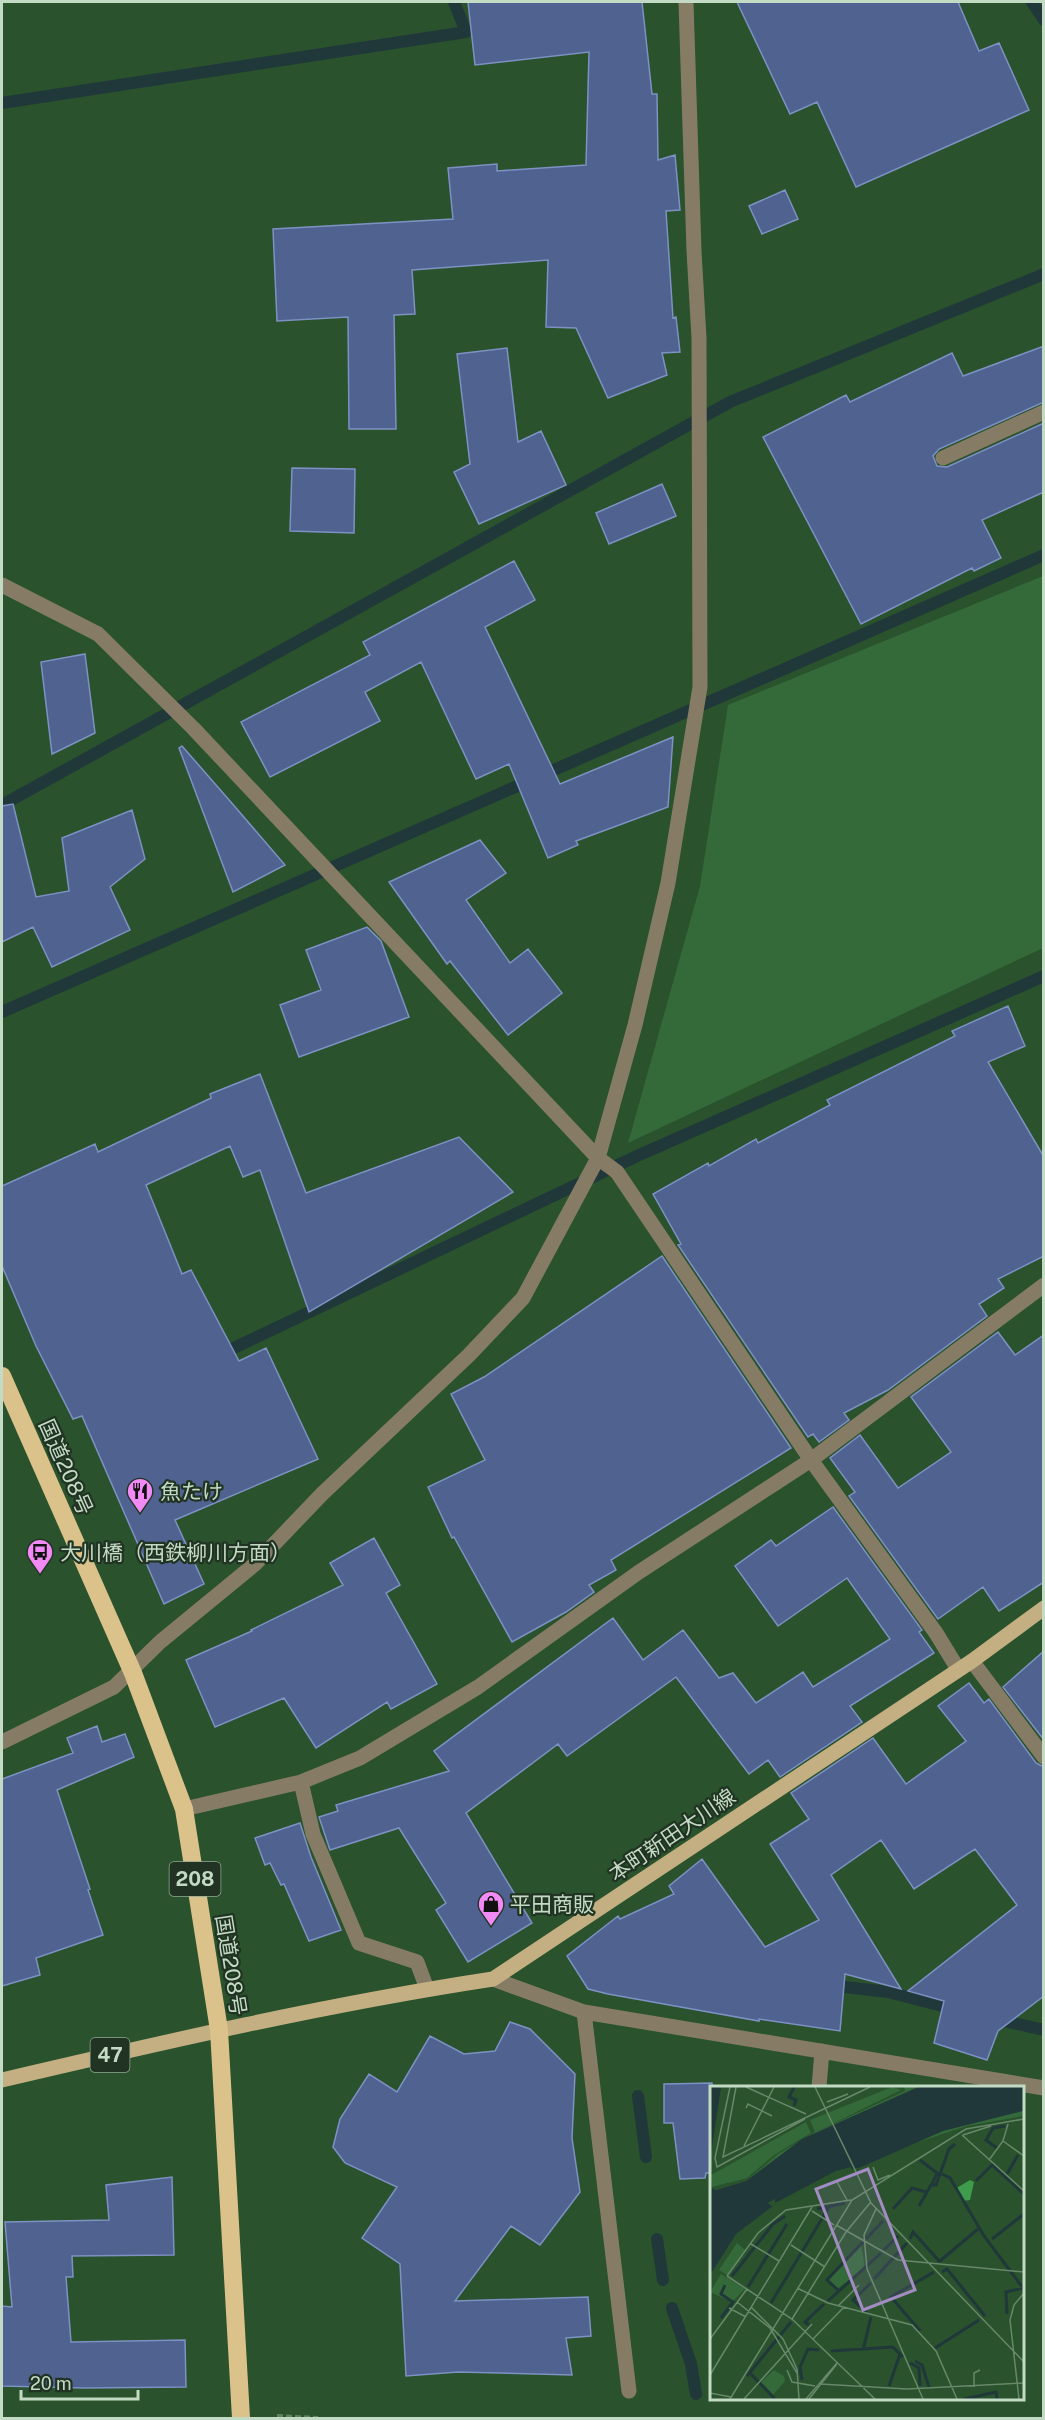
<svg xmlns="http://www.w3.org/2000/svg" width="1045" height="2420" font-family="'Public Sans','Noto Sans JP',sans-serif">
	<rect width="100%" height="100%" fill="#29522d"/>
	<path fill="#346a3a" d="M 1043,576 L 1043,948 L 628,1143 L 700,886 L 728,705 Z"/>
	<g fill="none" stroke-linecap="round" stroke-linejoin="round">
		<path stroke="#21383b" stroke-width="12" d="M 1032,2 L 1044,20
			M 2,103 L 466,32 L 454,2
			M 2,805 L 730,402 L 1044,274
			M 2,1012 L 1044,555
			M 219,1355 L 637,1156 L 1044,976
			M 828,1985 L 888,1992 L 958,2010
			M 995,2019 L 1044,2030
			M 638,2096 L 646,2157
			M 657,2239 L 663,2280
			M 672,2308 L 691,2364 L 696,2394"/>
	</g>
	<path fill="#4f6290" stroke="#7d92c3" stroke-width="1.5" d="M 468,2 L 642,2 L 652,94 L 657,94 L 658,160 L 675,155 L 680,210 L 666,211 L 673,318 L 676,317 L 680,352 L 662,353 L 667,375 L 608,398 L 576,328 L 546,327 L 548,260 L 412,270 L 415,314 L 394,315 L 396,429 L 349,429 L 348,317 L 277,321 L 273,229 L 453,219 L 448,168 L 497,164 L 497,171 L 586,165 L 589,52 L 475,65 Z
		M 737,2 L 958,2 L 979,51 L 999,43 L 1029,110 L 856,187 L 817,102 L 790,114 Z
		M 785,190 L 798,219 L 762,234 L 749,206 Z
		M 1044,346 L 1044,402 L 939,449 L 933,456 L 937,466 L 947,467 L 1044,423 L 1044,492 L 982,520 L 1001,558 L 974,571 L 972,568 L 861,624 L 763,437 L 846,395 L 850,402 L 952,353 L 963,376 Z
		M 507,348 L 518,442 L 541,431 L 566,485 L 479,524 L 454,472 L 470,464 L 457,354 Z
		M 292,468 L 355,469 L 354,533 L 290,531 Z
		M 662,484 L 676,516 L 609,544 L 596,513 Z
		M 514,561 L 535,600 L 485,627 L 560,784 L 673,737 L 668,807 L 576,841 L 578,845 L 548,858 L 509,764 L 476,779 L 421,662 L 365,692 L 380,721 L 270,777 L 241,722 L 370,655 L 363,642 Z
		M 85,654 L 95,733 L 52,754 L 41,662 Z
		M 182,746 L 230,801 L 285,865 L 233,892 L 179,748 Z
		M 13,804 L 36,897 L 69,891 L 62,838 L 132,810 L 145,859 L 110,887 L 130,930 L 52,967 L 33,927 L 2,942 L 2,806 Z
		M 480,840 L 506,873 L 466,900 L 510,963 L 528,949 L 562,993 L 508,1035 L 450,961 L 447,964 L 389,882 Z
		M 367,927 L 381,941 L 409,1017 L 299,1057 L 280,1005 L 321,990 L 306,950 Z
		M 1008,1006 L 1025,1046 L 988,1062 L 1044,1157 L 1044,1256 L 998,1279 L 1004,1288 L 979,1304 L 987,1316 L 888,1390 L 844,1413 L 849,1420 L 819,1442 L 813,1434 L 808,1437 L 678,1245 L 681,1244 L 653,1194 L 708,1163 L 709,1166 L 756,1139 L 758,1143 L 830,1105 L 827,1100 L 955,1036 L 952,1031 Z
		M 260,1074 L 306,1193 L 459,1137 L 513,1192 L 309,1312 L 260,1170 L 243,1177 L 230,1146 L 146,1185 L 182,1274 L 191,1270 L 239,1361 L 266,1348 L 318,1459 L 175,1520 L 204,1584 L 164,1604 L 82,1416 L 73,1419 L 36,1346 L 2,1266 L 2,1186 L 95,1144 L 98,1152 L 211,1098 L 210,1094 Z
		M 662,1256 L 791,1448 L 611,1560 L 616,1570 L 589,1585 L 594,1592 L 566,1612 L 512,1642 L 454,1537 L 452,1538 L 428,1487 L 485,1460 L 451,1394 L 484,1377 Z
		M 998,1332 L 1015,1355 L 1044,1335 L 1044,1582 L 999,1611 L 983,1587 L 938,1619 L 849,1496 L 855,1492 L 830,1458 L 860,1435 L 898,1488 L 951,1452 L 911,1397 Z
		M 833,1507 L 922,1630 L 919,1632 L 934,1653 L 850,1706 L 862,1722 L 780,1777 L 768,1760 L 749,1774 L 676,1677 L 567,1756 L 558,1744 L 466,1813 L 532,1923 L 468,1962 L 436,1910 L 446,1903 L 399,1828 L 330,1850 L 319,1817 L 338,1811 L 336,1805 L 449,1771 L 434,1751 L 613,1618 L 643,1660 L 683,1630 L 719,1678 L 733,1673 L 756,1703 L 803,1672 L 813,1687 L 890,1639 L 847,1578 L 778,1626 L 735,1566 L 771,1540 L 776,1546 Z
		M 374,1538 L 400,1585 L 386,1593 L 437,1684 L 391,1709 L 387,1702 L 316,1748 L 284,1698 L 215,1727 L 186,1660 L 252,1631 L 251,1630 L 343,1585 L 330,1563 Z
		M 1044,1651 L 1044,1740 L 1003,1687 Z
		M 969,1683 L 984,1703 L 989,1699 L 1036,1763 L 1044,1767 L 1044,1996 L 998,2031 L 987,2060 L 934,2043 L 944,2001 L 908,1991 L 1017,1905 L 975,1849 L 914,1889 L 881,1840 L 831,1875 L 901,1989 L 845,1974 L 840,2031 L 759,2019 L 759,2021 L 608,1994 L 588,1989 L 567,1956 L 618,1916 L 620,1919 L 674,1894 L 669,1886 L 702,1859 L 765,1947 L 819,1920 L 770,1844 L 809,1819 L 791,1793 L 873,1738 L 906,1784 L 966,1741 L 938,1706 Z
		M 97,1726 L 102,1742 L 125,1734 L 134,1757 L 57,1790 L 90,1889 L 88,1890 L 103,1935 L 36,1958 L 40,1975 L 2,1986 L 2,1779 L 73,1753 L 67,1738 Z
		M 300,1823 L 311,1857 L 341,1930 L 309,1941 L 284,1884 L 281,1885 L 270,1863 L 265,1865 L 255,1838 Z
		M 510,2022 L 530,2029 L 575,2074 L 572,2138 L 580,2192 L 540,2245 L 511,2226 L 455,2301 L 588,2297 L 591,2336 L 566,2338 L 572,2375 L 458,2372 L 406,2376 L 400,2264 L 362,2238 L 397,2187 L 345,2163 L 333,2147 L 340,2119 L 369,2074 L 397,2092 L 430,2036 L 464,2054 L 495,2051 Z
		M 712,2083 L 712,2173 L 706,2173 L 705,2178 L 680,2179 L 673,2123 L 664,2123 L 664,2084 Z
		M 172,2177 L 174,2255 L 72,2256 L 73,2277 L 66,2277 L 71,2342 L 185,2340 L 186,2387 L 84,2388 L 2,2386 L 2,2306 L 12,2307 L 5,2222 L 109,2220 L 106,2185 Z"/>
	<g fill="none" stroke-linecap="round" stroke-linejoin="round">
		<path stroke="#608263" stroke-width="4" stroke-dasharray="6 3" stroke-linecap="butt" d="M 277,2416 L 318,2418"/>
		<path stroke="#867c66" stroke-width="15" d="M 943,458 L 1044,412
			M 2,585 L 98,634 L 194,729 L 598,1158 L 617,1172 L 811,1460 L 936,1633 L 958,1669
			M 972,1661 L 1044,1757
			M 2,1742 L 114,1687 L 160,1642 L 255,1564 L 322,1494 L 469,1355 L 523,1298 L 598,1158 L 635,1025 L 668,883 L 700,687 L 699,338 L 694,251 L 686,2
			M 301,1782 L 313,1834 L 359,1943 L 417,1962 L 427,1989
			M 184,1809 L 301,1782 L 360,1758 L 478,1687 L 639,1572 L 811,1460 L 1044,1285
			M 493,1979 L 584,2012 L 1044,2088
			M 584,2012 L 629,2391
			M 819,2087 L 822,2051"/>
		<path stroke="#c3af81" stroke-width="15" d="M 2,2080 C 164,2042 328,2004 493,1979 L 972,1661 L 1044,1608"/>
		<path stroke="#dbc28b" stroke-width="18" d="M 2,1376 L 133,1673 L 184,1809 L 219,2030 L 241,2418"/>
	</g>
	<defs>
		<g id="restaurant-pin" transform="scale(1.35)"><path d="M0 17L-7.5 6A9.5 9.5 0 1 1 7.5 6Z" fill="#f18af4" stroke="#213322"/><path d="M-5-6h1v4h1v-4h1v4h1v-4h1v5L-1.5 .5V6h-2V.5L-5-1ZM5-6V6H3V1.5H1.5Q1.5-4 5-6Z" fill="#111"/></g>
		<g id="bus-pin" transform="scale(1.35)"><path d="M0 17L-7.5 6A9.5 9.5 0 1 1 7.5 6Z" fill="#f18af4" stroke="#213322"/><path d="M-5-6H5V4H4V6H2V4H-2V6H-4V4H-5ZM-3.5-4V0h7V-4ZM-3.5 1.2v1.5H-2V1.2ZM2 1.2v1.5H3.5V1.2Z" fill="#111"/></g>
		<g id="shop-pin" transform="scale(1.35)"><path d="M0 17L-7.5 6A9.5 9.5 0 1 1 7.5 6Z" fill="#f18af4" stroke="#213322"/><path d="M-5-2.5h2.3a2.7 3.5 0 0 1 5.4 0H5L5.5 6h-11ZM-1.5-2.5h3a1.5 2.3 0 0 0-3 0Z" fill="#111"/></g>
	</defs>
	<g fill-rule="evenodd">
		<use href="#restaurant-pin" x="140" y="1491"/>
		<use href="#bus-pin" x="40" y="1552"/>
		<use href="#shop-pin" x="491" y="1904"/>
	</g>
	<g text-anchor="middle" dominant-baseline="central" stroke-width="4.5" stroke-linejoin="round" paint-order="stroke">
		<g fill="#213322" stroke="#92a893" stroke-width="1.5">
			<rect x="169.5" y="1862" width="51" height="34" rx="4.5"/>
			<rect x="90.5" y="2038" width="39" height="34" rx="4.5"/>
		</g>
		<g font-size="20" font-weight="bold" fill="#c3dac4">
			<text x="195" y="1879">208</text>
			<text x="110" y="2055">47</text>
		</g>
		<g font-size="21" fill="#c3dac4" stroke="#213322">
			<text transform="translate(66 1467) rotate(66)">国道208号</text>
			<text transform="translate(672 1835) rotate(-34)">本町新田大川線</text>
			<text transform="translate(231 1965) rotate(81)">国道208号</text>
		</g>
		<g font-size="21" fill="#c3dac4" stroke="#213322" text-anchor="start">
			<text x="160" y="1491">魚たけ</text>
			<text x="60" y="1552">大川橋（西鉄柳川方面）</text>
			<text x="510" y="1904">平田商販</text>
		</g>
	</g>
	<g transform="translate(710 2086)">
		<rect width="314" height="314" fill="#29522d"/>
		<path d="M 182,1 L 191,4 L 106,46 L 195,5 L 194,1 L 217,1 L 37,96 L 20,103 L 0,106 L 0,101 L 6,104 L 36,95 L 68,68 L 105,46 L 100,34 ZM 313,22 L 313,30 L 257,40 L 202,58 L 149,82 L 233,42 ZM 96,36 L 101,47 L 64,69 L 37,92 L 2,101 L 1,89 ZM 27,157 L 35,164 L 17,189 L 9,184 ZM 151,158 L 155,182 L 127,203 L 117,194 ZM 11,188 L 35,203 L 22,216 L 0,206 ZM 64,284 L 74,290 L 75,295 L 63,309 L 51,296 Z" fill="#346a3a"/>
		<path d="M 260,94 L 264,96 L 260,114 L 252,115 L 245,103 Z" fill="#3f9c4d"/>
		<path d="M 0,1 L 11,1 L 0,74 ZM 208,1 L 313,1 L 313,25 L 233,45 L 149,82 L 126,85 L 65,118 L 65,113 L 58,117 L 63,120 L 26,148 L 0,189 L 0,101 L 6,104 L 36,95 L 92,53 Z" fill="#21383b"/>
		<path d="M 141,81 L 142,84 L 115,93 L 63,121 L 58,117 L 65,113 L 65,117 L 126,85 Z" fill="#29522d"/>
		<path fill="none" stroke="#21383b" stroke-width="3" d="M 84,20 L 86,14 L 79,11 L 84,1M 287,62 L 276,54 L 283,42 L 295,40M 210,74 L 227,87 L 222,98M 232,88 L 240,92 L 274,150 L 313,202 L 296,206 L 297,228M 297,88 L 308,69M 266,95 L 282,79 L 314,108M 209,120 L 221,99 L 226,99 L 239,63 L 245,58M 107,123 L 135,117M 183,123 L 202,102 L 216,106M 156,153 L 173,135M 200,153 L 203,146 L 230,176M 282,153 L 314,128M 174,164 L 188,150M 230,175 L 268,143M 232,186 L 237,183 L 275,230M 22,190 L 63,138 L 75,130M 164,193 L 197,157M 38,201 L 77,138M 128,204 L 117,194 L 153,156M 118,215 L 171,167M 61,217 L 119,121M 157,226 L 143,214 L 161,197M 11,232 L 23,216 L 11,208 L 15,199M 99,239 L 95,236 L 114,218M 210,245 L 181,211 L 224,186M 225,262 L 269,234M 153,264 L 161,231M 121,265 L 183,261 L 193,271M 205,275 L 212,279 L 219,301M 200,277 L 209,282 L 210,300M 41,288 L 65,313M 37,290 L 81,236M 92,294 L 90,281 L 98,263 L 109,264M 179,300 L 190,268M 254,313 L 286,306 L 287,313"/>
		<path fill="none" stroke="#678869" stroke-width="1.5" d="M 20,1 L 5,72 L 7,81 L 95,33M 26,1 L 13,71 L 160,1M 36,1 L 96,28M 105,1 L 161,117 L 314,276M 117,16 L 138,8M 36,22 L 38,18 L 62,30M 252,49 L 314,105M 253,49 L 281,40M 293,55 L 314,70M 34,60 L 64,1M 279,74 L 293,55 L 298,38M 163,81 L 168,94 L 180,89M 127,96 L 137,114M 166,123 L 154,149 L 157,183 L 213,313M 102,125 L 124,139M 126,139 L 188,174 L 314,186M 41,158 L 69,175M 81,159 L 115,181M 17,190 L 48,147 L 76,124 L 141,114M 17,190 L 82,233 L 165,313M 87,202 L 118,217 L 202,239 L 226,265 L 247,313M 27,216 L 60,242 L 87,287M 128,220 L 149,199M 41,221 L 73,253 L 87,283 L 89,313M 19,222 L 36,231M 82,233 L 136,146 L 160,117M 0,253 L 37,203M 103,253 L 134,221M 77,284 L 82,296 L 105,300M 0,289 L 102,121M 110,298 L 197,303 L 314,297M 264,301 L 264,287 L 270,284M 0,307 L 21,311M 20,313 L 142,114 L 256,43 L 314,33M 34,313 L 102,238M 96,313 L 127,277M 99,313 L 127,278M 309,313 L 300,234 L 304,219 L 314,207"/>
		<path fill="#a38cc2" fill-opacity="0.15" stroke="#a38cc2" stroke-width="3" d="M 158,83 L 205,204 L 153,224 L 106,103 Z"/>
		<rect width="314" height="314" fill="none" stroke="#c3dac4" stroke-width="3"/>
	</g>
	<rect width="1045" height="2420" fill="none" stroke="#c3dac4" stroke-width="6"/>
	<path d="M21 2390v9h117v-9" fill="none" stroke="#c3dac4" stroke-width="3"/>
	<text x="30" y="2390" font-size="18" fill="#c3dac4" stroke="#213322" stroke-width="4.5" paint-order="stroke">20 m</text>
</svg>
